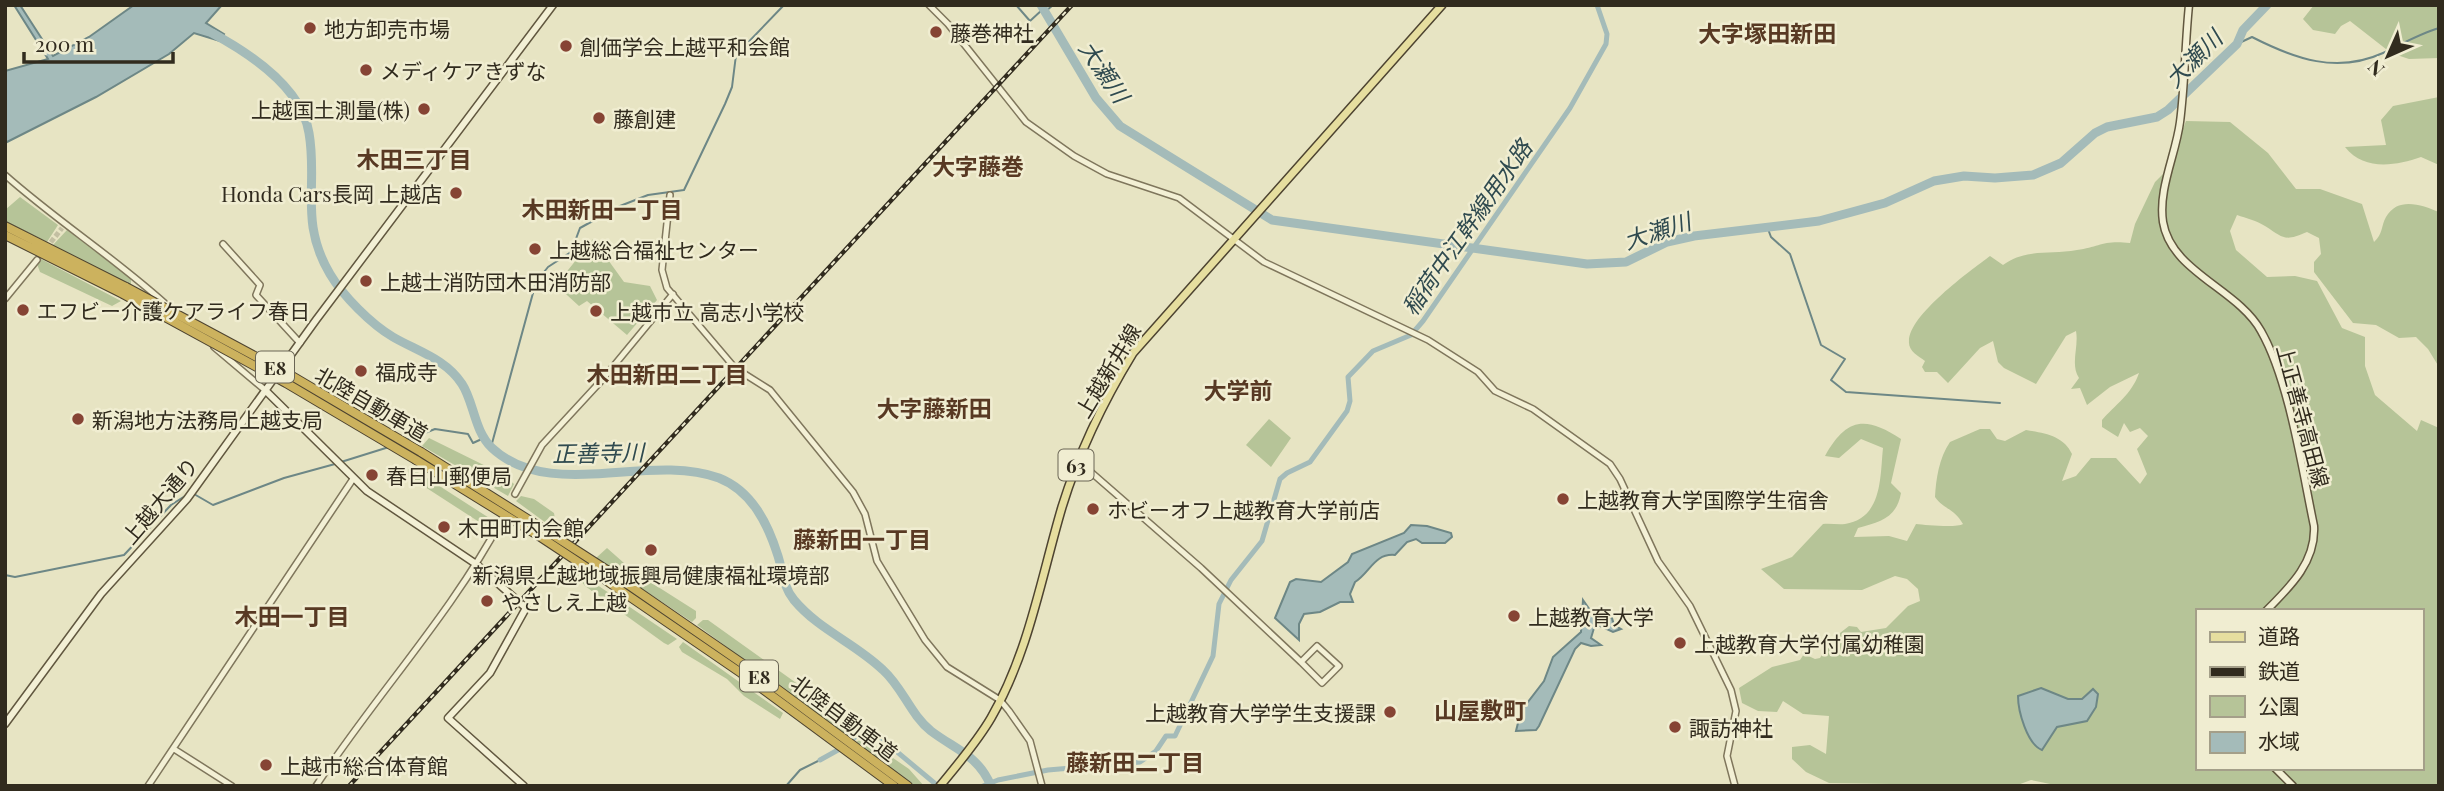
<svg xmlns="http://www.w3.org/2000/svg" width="2444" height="791" font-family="'Playfair Display','Noto Sans JP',serif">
	<rect width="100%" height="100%" fill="#e7e4c3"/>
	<path fill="#b6c498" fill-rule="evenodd" d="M 2314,5 L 2439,5 L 2439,58 L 2409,59 L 2391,53 L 2350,21 L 2341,26 L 2335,34 L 2313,30 L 2303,19 Z
		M 2439,97 L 2439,165 L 2421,157 C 2395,166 2364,171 2345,147 L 2386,145 L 2381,120 L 2393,106 Z
		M 2186,121 L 2230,122 L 2268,153 L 2296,189 L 2320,189 L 2362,204 L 2374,242 C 2383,234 2381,226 2386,217 C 2398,196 2422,205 2439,212 L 2439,367 L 2428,349 L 2416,337 L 2399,338 L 2376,325 L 2353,323 L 2314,272 L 2314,262 L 2321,254 L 2319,238 L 2307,232 C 2284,242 2284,238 2265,226 C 2257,221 2246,218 2237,215 L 2230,231 L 2236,250 L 2267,277 L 2295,276 L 2317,281 L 2342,328 L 2365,337 L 2365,366 L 2375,395 L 2417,431 L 2421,420 L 2439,428 L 2439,786 L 2060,786 L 2031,780 L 2015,786 L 1829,783 L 1806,772 L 1792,759 L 1792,747 L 1810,745 L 1826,754 L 1829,716 L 1803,714 L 1783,701 L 1777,712 L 1758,711 L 1742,703 L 1739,688 L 1772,667 L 1800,660 L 1804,654 L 1815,659 L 1820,658 L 1831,640 L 1849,626 L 1857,627 L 1861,632 L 1886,628 L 1908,606 L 1920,601 L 1918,589 L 1907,579 L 1895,576 L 1862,590 L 1784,589 L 1761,569 L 1792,557 L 1823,524 C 1830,523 1838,525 1845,524 C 1883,518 1880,476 1883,448 L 1861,439 L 1839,458 L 1825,456 C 1846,418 1865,415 1901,439 L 1891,483 L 1901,493 C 1897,517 1881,522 1858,528 L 1854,537 L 1889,536 L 1907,541 L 1916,524 C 1925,525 1957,528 1963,524 C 1954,508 1943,509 1935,497 C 1936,479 1939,458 1950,442 L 1980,429 L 1990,429 L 1997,439 L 2005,441 L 2026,430 C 2045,433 2064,436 2072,454 L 2062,481 L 2076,476 L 2091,458 L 2116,458 L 2140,484 L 2147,474 L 2137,449 L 2148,436 L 2140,428 L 2130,432 L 2124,423 L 2118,437 L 2102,427 L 2102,420 C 2115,405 2132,394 2139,373 L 2110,387 L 2087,405 L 2080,388 L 2071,389 L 2079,378 C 2070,364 2079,347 2076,331 L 2066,336 L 2036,384 L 2004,368 L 1998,362 L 1993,341 L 1980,348 L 1948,383 L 1937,372 L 1925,372 L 1922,367 L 1925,361 C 1918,356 1908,351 1909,341 C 1909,315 1970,271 1990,256 L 2003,265 C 2027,248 2049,255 2077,250 C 2100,247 2102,240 2130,243 L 2135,224 L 2155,182 L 2166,171 ZM 2197,611 L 2421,611 L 2421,768 L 2197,768 Z
		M 20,197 L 58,225 L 47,242 L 5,221 L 5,210 Z
		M 67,230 L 131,277 L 131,286 L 52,246 Z
		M 593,239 L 624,282 L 650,286 L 657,300 L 627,335 L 587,301 L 579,306 L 556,285 Z
		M 41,259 L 121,301 L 112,306 L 40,272 L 37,264 Z
		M 1269,419 L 1291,438 L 1271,467 L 1246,445 Z
		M 429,438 L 504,475 L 514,484 L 508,496 L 422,446 Z
		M 408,469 L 413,469 L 497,523 L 490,529 L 408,476 Z
		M 521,496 L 534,499 L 554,513 L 557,531 L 516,501 Z
		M 607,548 L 633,571 L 696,611 L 696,618 L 692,622 L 596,558 Z
		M 578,572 L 677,639 L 668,645 L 664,643 L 585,586 L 575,573 Z
		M 703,620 L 708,620 L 799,685 L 801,694 L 797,699 L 697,625 Z
		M 683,642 L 783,713 L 780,719 L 744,696 L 727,679 L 682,652 L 679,647 Z
		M 814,695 L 859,728 L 849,737 L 802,702 Z
		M 864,738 L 909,769 L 924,786 L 914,786 L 856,742 Z"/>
	<path fill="#a4bbb9" stroke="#6d8786" stroke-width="2" d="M 14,5 L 20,5 L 53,56 L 89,37 L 134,5 L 222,5 L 206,23 L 224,34 L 220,41 L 194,33 L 169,54 L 96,97 L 5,143 L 5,71 L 48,59 Z
		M 1411,525 L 1427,526 L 1451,533 L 1452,537 L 1445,543 L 1422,543 L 1416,539 L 1407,542 L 1395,555 C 1374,553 1370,573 1355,582 L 1350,594 L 1353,602 L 1340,602 L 1320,612 L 1304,614 L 1299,624 L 1299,640 L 1275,618 L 1290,582 L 1296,579 L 1321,582 L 1348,562 L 1352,554 L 1404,533 Z
		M 1583,600 L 1590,610 L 1612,618 L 1614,625 L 1621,629 L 1613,632 L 1598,625 L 1594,628 L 1591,638 L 1601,645 L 1591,646 L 1581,643 L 1575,649 L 1539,726 L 1536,730 L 1516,731 L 1521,711 L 1544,681 L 1553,657 L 1581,632 Z
		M 2041,688 L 2068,699 L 2082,699 L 2093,689 L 2098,694 L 2096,707 L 2087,721 L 2057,727 L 2042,750 C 2027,744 2018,711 2018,696 Z"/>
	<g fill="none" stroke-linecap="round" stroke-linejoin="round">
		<path stroke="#6d8786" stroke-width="2" d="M 1016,5 L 1030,21 L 1043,9
			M 1046,11 L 1053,5
			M 2237,44 L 2252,37 C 2295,59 2337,74 2383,53 C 2402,44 2419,34 2439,28
			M 1768,229 L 1771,237 L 1790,254 L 1821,345 L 1845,359 L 1831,380 L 1846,392 L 2000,403
			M 407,440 L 435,429 L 468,434 L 473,443 L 484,438
			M 491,447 L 536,282 L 548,267 L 571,252 L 580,228 L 620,206 L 648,195 L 684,190 L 725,104 L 732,87 L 736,55 L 784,5
			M 341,462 L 389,447
			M 194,494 L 213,505 L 284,478 L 335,464
			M 5,575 L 15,577 L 124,555 L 171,505 L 185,496
			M 786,786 L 800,770 L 820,760"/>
		<path stroke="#a4bbb9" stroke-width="5" d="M 820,760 L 847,745 L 866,726 L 938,786
			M 983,786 L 998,780 L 1048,770 L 1140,762 L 1156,751 L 1166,736 L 1175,736 L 1213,656 L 1219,604 L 1231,580 L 1262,541 L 1280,479 L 1287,473 L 1310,462 L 1347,411 L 1350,401 L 1348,377 L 1373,351 L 1411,335 L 1423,321 L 1570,108 L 1606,44 L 1607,34 L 1597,5"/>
		<path stroke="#a4bbb9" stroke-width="9" d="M 1041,5 L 1096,98 L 1120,126 L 1272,220 L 1587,264 L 1626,262 L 1667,242 L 1694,236 L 1819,221 L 1885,203 L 1934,181 L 1964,176 L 1995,178 L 2033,175 L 2061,163 L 2095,133 L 2107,127 L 2157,117 L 2168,110 L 2237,44 L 2243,30 L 2267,5
			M 212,33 C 249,53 302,88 309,133 C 318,184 299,222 330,274 C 343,296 371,324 393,337 C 417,351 446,359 462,384 C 474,402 474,431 492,448 C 550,502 648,452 719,478 C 752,491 768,524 778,556 C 783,572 783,587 794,600 C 819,630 855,643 883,670 C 903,688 910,714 931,731 C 956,750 978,755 991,786"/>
		<path stroke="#c3bfa2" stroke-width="5" stroke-dasharray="5 2.5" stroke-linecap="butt" d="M 37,260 L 62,228"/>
		<g stroke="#7f765c" stroke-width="8">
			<path id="tertiary" d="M 929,5 L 948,24 L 1026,122 L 1074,156 L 1107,174 L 1179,198 L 1264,262 L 1428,340 L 1478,372 L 1495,391 L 1533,409 L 1610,464 L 1620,479 L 1658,561 L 1690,606 L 1731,690 L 1736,711 L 1727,756 L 1735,786
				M 5,175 C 58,222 118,260 170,308
				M 670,195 L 662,270 L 667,288 L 735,368 L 770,390 L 853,492 L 865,514 L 877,561 L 925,640 L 947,667 L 1000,700 L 1009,711 L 1030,741 L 1042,786
				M 223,244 L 260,285 L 256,295 L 300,343
				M 5,299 L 37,260
				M 214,347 L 265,390
				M 1077,460 L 1201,568 L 1301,662 L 1317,646 L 1339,666 L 1322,683 L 1301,662
				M 515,494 L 542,445 L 602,380 L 673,294
				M 174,749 L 232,786
				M 148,786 L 353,479
				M 316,786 C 375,696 452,613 502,519"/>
		</g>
		<g stroke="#61573f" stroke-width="9">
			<path id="secondary" d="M 2189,5 C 2185,44 2185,84 2180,122 C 2176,154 2158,189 2163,222 C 2171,272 2238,289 2261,331 C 2289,380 2302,469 2314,526 C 2316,562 2290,587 2266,611
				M 265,390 L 367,491 L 476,564 L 526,608 L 490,673 L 448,718 L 524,786
				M 5,724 L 101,594 L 187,499 L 316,320 L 553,5
				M 2275,768 L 2293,786"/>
		</g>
		<g stroke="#4d4330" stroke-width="10">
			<path id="primary" d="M 940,786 C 958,764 977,742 991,718 C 1029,652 1041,578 1062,507 C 1079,452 1103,402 1133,353 L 1442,5"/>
		</g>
		<g stroke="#4d4330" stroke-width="10">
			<path id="motorway" d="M 5,226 L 126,287
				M 5,235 L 123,294
				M 421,452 L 545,530
				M 416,460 L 539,536
				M 607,570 L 746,666 L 908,786
				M 601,577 L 741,673 L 894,786"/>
		</g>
		<use href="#tertiary" stroke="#f3f0d5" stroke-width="5"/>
		<use href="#secondary" stroke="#f3f0d5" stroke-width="6"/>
		<use href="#primary" stroke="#e6de9f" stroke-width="7"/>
		<use href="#motorway" stroke="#ccb25e" stroke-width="8"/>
		<g stroke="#312b1e" stroke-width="4.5">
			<path id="rail" d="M 349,786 L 1072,5"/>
		</g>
		<use href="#rail" stroke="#f0edd1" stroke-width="2" stroke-dasharray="5" stroke-linecap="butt"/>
		<g stroke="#4d4330" stroke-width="10" stroke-linecap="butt">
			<path id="motorway-bridge" d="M 126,287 L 292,376 L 421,452
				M 123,294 L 286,383 L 416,460
				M 545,530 L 607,570
				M 539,536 L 601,577"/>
		</g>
		<use href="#motorway-bridge" stroke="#ccb25e" stroke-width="8"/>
	</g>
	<g fill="#864434" stroke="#f0edd1" stroke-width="2.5">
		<circle cx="310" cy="28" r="7"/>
		<circle cx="936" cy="32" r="7"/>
		<circle cx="566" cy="46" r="7"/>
		<circle cx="366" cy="70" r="7"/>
		<circle cx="424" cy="109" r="7"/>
		<circle cx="599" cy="118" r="7"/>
		<circle cx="456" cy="193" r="7"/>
		<circle cx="535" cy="249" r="7"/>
		<circle cx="366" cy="281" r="7"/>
		<circle cx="23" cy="310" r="7"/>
		<circle cx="596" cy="311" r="7"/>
		<circle cx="361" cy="371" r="7"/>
		<circle cx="78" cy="419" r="7"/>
		<circle cx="372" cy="475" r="7"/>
		<circle cx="1563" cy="499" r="7"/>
		<circle cx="1093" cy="509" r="7"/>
		<circle cx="444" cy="527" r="7"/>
		<circle cx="651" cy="550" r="7"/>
		<circle cx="487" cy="601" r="7"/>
		<circle cx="1514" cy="616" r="7"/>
		<circle cx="1680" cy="643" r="7"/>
		<circle cx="1390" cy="712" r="7"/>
		<circle cx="1675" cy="727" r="7"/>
		<circle cx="266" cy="765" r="7"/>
	</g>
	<g text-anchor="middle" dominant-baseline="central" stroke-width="5" stroke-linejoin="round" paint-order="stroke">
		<g fill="#f0edd1" stroke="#6a6554" stroke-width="2">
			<rect x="256" y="351.5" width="38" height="31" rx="5"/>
			<rect x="1058.5" y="449.5" width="35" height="31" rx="5"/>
			<rect x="740" y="660.5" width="38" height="31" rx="5"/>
		</g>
		<g font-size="19" font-weight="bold" fill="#312b1e">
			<text x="275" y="367">E8</text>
			<text x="1076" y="465">63</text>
			<text x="759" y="676">E8</text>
		</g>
		<g font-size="21" fill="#312b1e" stroke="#f0edd1" text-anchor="start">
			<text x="324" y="28">地方卸売市場</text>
			<text x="950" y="32">藤巻神社</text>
			<text x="580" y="46">創価学会上越平和会館</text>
			<text x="380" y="70">メディケアきずな</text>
			<text x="410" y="109" text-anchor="end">上越国土測量(株)</text>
			<text x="613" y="118">藤創建</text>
			<text x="442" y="193" text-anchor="end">Honda Cars長岡 上越店</text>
			<text x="549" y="249">上越総合福祉センター</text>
			<text x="380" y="281">上越士消防団木田消防部</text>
			<text x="37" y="310">エフビー介護ケアライフ春日</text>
			<text x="610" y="311">上越市立 高志小学校</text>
			<text x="375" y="371">福成寺</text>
			<text x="92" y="419">新潟地方法務局上越支局</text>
			<text x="386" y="475">春日山郵便局</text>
			<text x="1577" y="499">上越教育大学国際学生宿舎</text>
			<text x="1107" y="509">ホビーオフ上越教育大学前店</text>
			<text x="458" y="527">木田町内会館</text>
			<text x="651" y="574" text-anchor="middle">新潟県上越地域振興局健康福祉環境部</text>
			<text x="501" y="601">やさしえ上越</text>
			<text x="1528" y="616">上越教育大学</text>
			<text x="1694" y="643">上越教育大学付属幼稚園</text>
			<text x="1376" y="712" text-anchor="end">上越教育大学学生支援課</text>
			<text x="1689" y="727">諏訪神社</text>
			<text x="280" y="765">上越市総合体育館</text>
		</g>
		<g font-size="21" fill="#312b1e" stroke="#f0edd1">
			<text transform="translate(1107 370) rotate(-59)">上越新井線</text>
			<text transform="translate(372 403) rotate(30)">北陸自動車道</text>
			<text transform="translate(2304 416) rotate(75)">上正善寺高田線</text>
			<text transform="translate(159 500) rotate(-50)">上越大通り</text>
			<text transform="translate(845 717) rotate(37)">北陸自動車道</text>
		</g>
		<g font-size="23" font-weight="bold" fill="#583923" stroke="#f0edd1">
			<text x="1767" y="32">大字塚田新田</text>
			<text x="414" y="158">木田三丁目</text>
			<text x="978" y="165">大字藤巻</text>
			<text x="602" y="208">木田新田一丁目</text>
			<text x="667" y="373">木田新田二丁目</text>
			<text x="1238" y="389">大学前</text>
			<text x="934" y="407">大字藤新田</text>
			<text x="862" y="538">藤新田一丁目</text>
			<text x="292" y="615">木田一丁目</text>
			<text x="1480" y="709">山屋敷町</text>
			<text x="1135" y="761">藤新田二丁目</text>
		</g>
		<g font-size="23" font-style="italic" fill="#2f4a4f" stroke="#f0edd1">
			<text transform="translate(2193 58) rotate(-45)">大瀬川</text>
			<text transform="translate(1105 71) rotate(56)">大瀬川</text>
			<text transform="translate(1466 227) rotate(-55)">稲荷中江幹線用水路</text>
			<text transform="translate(1657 230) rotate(-18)">大瀬川</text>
			<text transform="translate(598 452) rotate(-1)">正善寺川</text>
		</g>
	</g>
	<rect width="2444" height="791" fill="none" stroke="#312b1e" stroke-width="14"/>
	<rect x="2196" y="609" width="228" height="161" fill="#f0edd1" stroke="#a49f89" stroke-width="2"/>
	<rect x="2210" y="632" width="35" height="10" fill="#e6de9f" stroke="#a49f89" stroke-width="2"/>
	<text x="2258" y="644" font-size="21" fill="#312b1e">道路</text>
	<rect x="2210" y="667" width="35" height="10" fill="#312b1e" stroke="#a49f89" stroke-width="2"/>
	<text x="2258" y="679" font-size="21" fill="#312b1e">鉄道</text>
	<rect x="2210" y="696" width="35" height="21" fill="#b6c498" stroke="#a49f89" stroke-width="2"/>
	<text x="2258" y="714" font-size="21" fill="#312b1e">公園</text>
	<rect x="2210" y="732" width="35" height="21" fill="#a4bbb9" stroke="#a49f89" stroke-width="2"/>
	<text x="2258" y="749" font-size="21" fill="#312b1e">水域</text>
	<g transform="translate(2388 56) rotate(225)" stroke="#f0edd1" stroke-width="5" paint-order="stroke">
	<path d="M0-5L12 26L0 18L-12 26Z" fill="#312b1e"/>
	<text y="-10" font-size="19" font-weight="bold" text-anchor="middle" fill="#312b1e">N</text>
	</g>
	<path d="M24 52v10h149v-10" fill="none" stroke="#312b1e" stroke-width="3.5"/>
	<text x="35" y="52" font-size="21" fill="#312b1e" stroke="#f0edd1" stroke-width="5" paint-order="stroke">200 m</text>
</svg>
